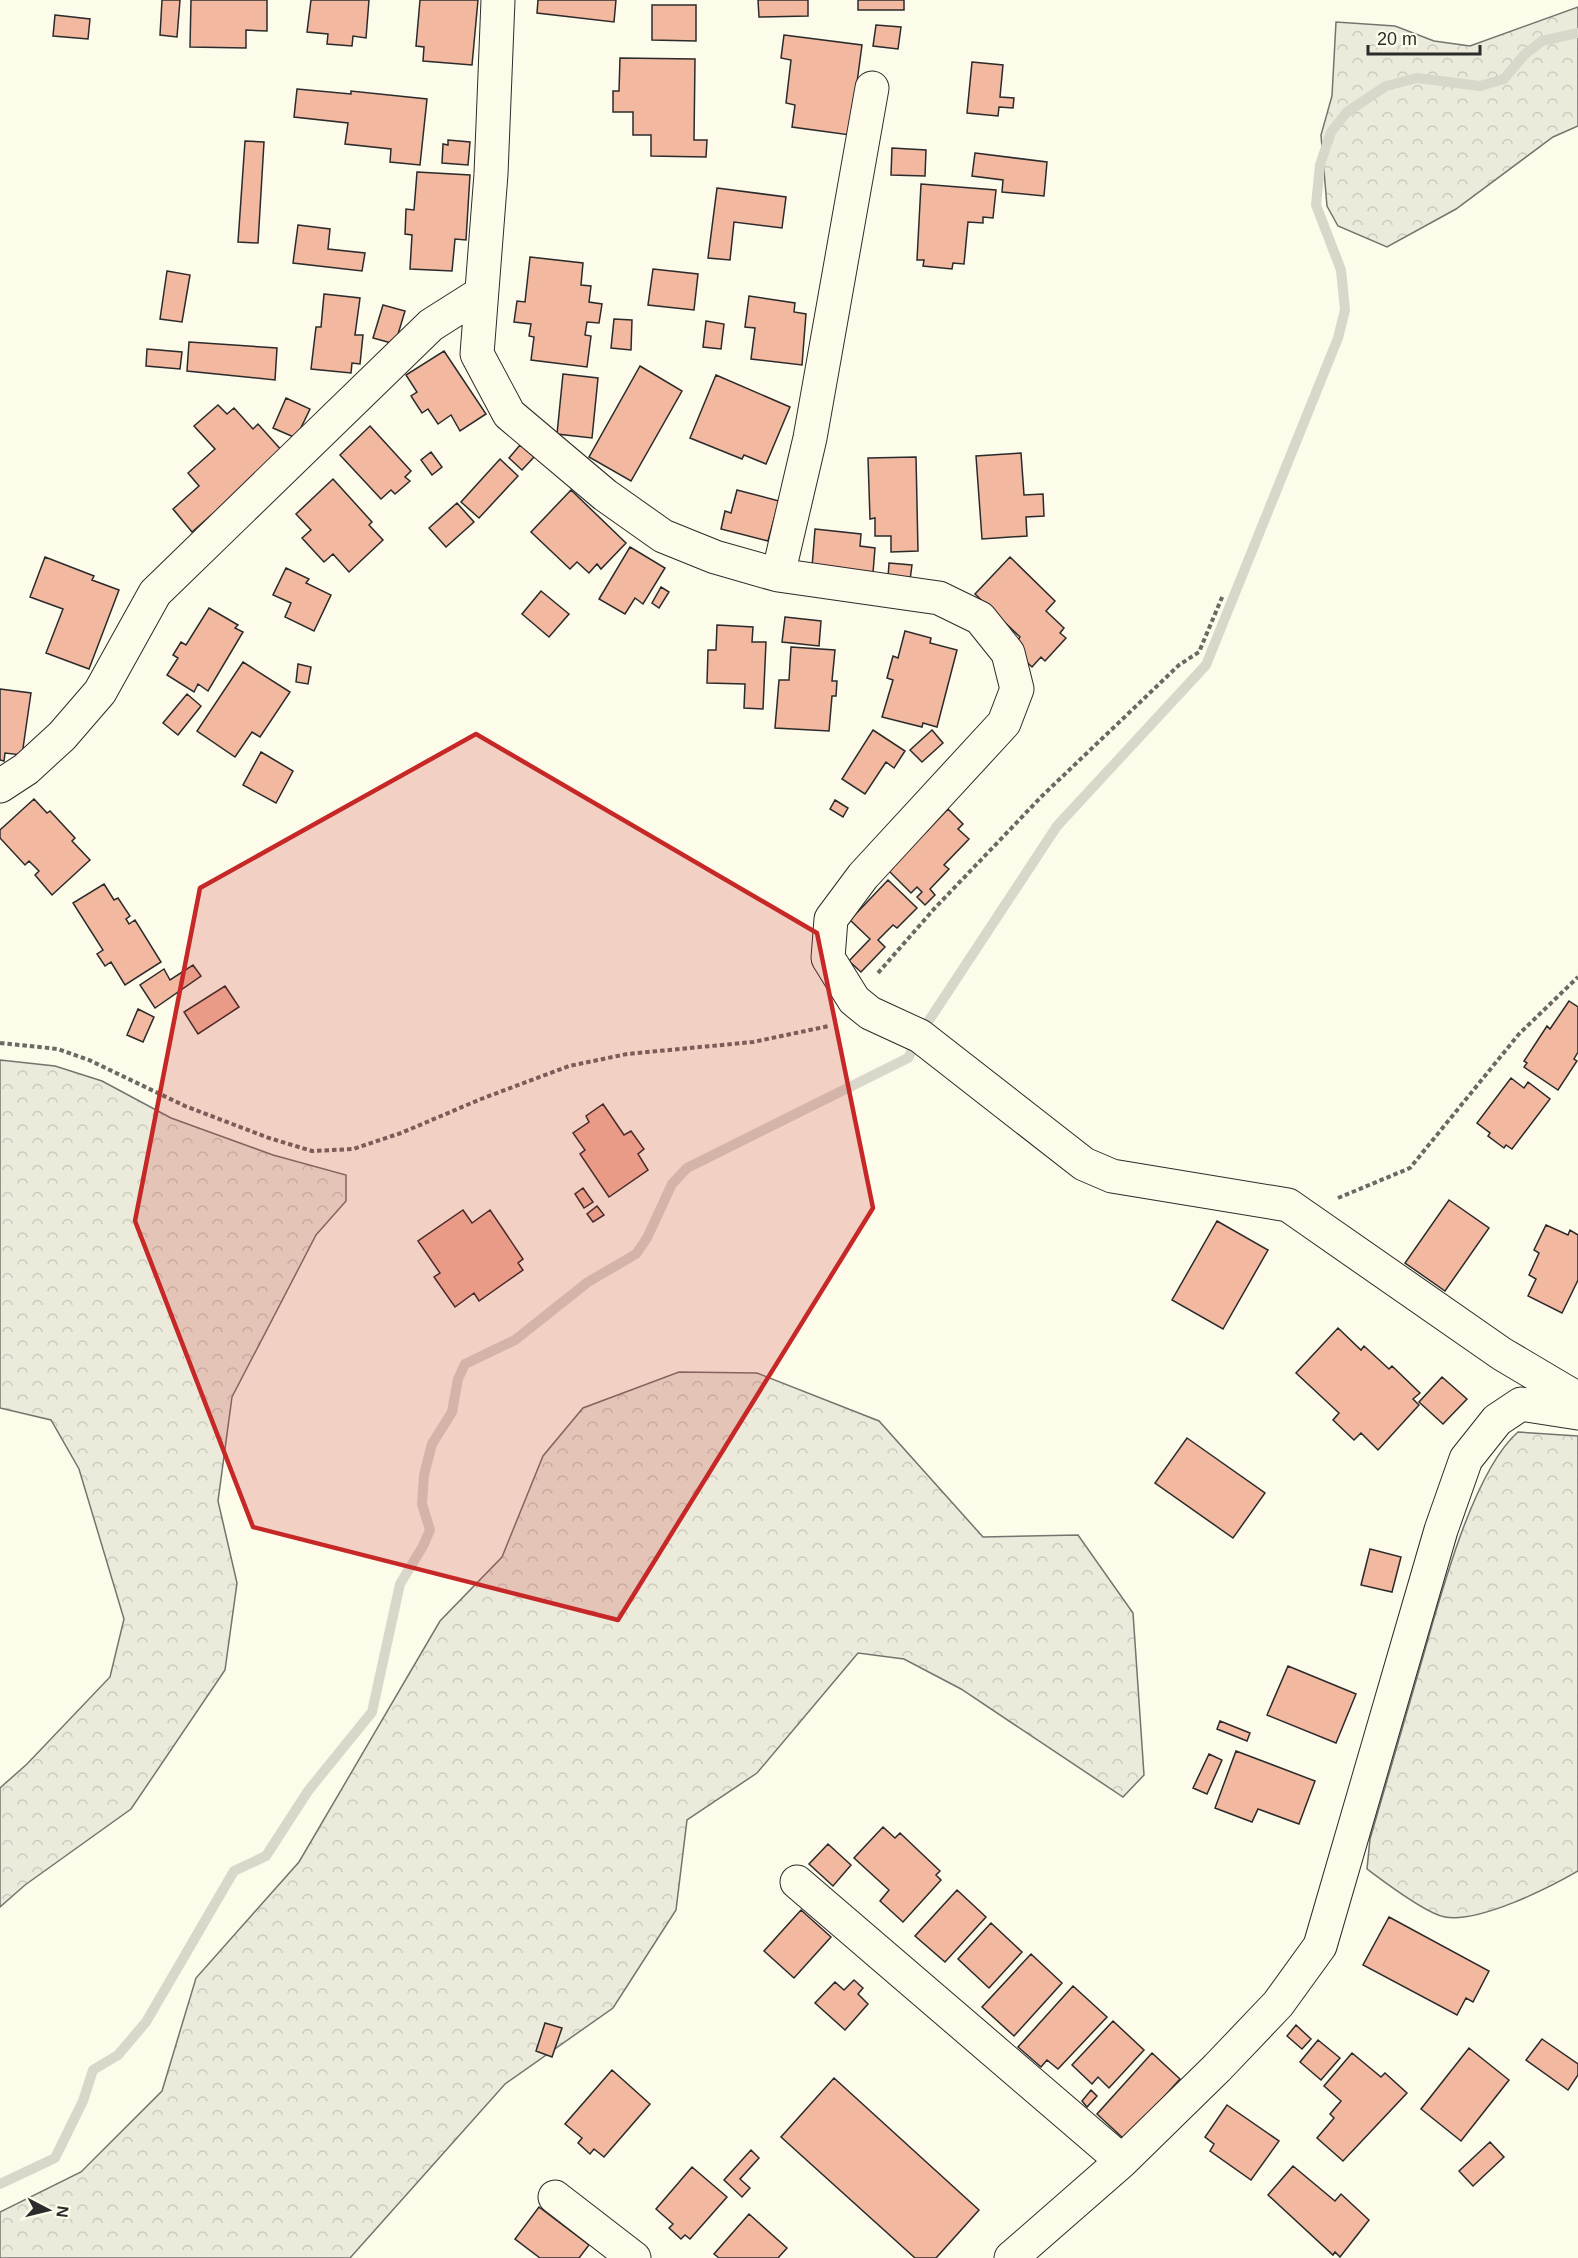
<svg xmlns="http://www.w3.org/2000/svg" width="1578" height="2258" font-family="Arial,sans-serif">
	<defs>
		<pattern id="forest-crowns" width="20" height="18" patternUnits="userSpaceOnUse" patternTransform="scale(1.5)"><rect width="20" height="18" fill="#ecebdb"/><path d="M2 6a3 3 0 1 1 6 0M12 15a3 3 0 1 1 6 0" fill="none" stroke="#cbcabc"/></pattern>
	</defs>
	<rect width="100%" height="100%" fill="#fdfbea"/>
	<path fill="url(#forest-crowns)" stroke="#74746e" stroke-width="1.5" d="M 1578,7 L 1578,126 L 1553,137 L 1456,209 L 1387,247 L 1338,226 L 1327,206 L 1321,135 L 1332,96 L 1336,22 L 1395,26 L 1434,41 L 1470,46 Z
		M 0,1060 L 55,1066 L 102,1081 L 171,1118 L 273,1155 L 346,1175 L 346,1201 L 316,1235 L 232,1397 L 218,1501 L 237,1583 L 225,1670 L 131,1809 L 25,1885 L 0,1907 L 0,1788 L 27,1764 L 110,1677 L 124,1619 L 79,1469 L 51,1420 L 0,1408 Z
		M 679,1372 L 757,1373 L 879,1421 L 983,1537 L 1078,1535 L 1133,1613 L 1144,1775 L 1123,1797 L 961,1689 L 904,1659 L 858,1653 L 757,1773 L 687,1820 L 676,1910 L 613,2008 L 505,2084 L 350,2258 L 0,2258 L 0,2212 L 81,2172 L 162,2091 L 196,1978 L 299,1862 L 440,1621 L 502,1557 L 543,1456 L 583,1408 Z
		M 1518,1432 L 1578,1436 L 1578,1871 C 1549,1888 1479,1923 1445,1917 C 1426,1914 1383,1881 1367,1869 L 1370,1839 C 1387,1782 1403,1724 1420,1667 C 1438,1606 1471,1473 1518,1432 Z"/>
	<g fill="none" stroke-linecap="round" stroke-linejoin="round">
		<path stroke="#d8d7c9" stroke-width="10" d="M 0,2184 L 55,2158 L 83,2101 L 93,2070 L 118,2055 L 146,2022 L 234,1871 L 266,1856 L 308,1791 L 372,1712 L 400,1584 L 423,1546 L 430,1530 L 422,1504 L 424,1475 L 432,1444 L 452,1412 L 458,1379 L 465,1364 L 515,1340 L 588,1282 L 636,1254 L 647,1238 L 672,1184 L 687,1168 L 908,1058 L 926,1025 L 1057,826 L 1206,665 L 1338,338 L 1345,310 L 1341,270 L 1316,205 L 1320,165 L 1331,132 L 1347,112 L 1386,86 L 1417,78 L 1480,86 L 1504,79 L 1524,55 L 1542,41 L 1578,33"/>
	</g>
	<path fill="#f2b8a0" stroke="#2b2b2b" stroke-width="1.5" d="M 162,0 L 180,0 L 177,37 L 160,35 Z
		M 191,0 L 267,0 L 267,31 L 246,30 L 246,48 L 190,47 Z
		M 311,0 L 369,0 L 366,38 L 353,36 L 352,46 L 327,44 L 328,34 L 307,32 Z
		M 420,0 L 478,0 L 472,65 L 423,61 L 424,47 L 416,46 Z
		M 538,0 L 616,0 L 614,22 L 537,13 Z
		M 758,0 L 808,0 L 808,16 L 759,17 Z
		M 858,0 L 904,0 L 904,10 L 858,10 Z
		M 652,5 L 696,5 L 696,41 L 652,40 Z
		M 55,15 L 90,19 L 88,39 L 53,36 Z
		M 876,25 L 901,27 L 898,49 L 873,46 Z
		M 784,35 L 862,45 L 850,135 L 792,127 L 795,105 L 786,103 L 791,60 L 781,58 Z
		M 620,58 L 695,59 L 694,140 L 707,140 L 706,157 L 651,156 L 651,135 L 633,135 L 633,112 L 613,112 L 613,91 L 619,91 Z
		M 972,62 L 1003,65 L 1000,97 L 1014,98 L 1013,108 L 999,107 L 998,116 L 967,113 Z
		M 297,89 L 351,94 L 351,91 L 427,99 L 420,165 L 390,162 L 391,149 L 345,144 L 348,123 L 294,117 Z
		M 448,140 L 470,142 L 468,165 L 442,163 L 443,144 L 448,145 Z
		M 245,141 L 264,142 L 258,243 L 238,242 Z
		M 892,148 L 926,150 L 925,176 L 891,175 Z
		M 975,153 L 1047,162 L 1044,196 L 1002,192 L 1003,180 L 972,176 Z
		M 417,172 L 470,175 L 466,240 L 455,239 L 452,271 L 410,269 L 412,235 L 405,234 L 406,209 L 414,210 Z
		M 921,184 L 996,190 L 993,218 L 983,217 L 983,223 L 968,222 L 964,264 L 953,263 L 952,269 L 923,266 L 924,260 L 917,260 Z
		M 717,188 L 786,197 L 782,228 L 734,222 L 730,260 L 708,258 Z
		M 298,225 L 330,229 L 328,249 L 365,253 L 362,271 L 293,263 Z
		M 530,257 L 583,263 L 581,285 L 591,286 L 589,302 L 602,304 L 599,323 L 587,322 L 585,335 L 591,336 L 587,367 L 531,360 L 534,337 L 529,336 L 531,324 L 514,322 L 517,301 L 525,302 Z
		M 653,269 L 698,274 L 694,310 L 648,305 Z
		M 167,271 L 190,275 L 182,322 L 160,319 Z
		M 324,294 L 360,298 L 355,335 L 363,335 L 360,364 L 352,363 L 351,373 L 311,369 L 316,327 L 321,327 Z
		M 749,296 L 795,303 L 794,312 L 806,314 L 802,365 L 751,359 L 755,328 L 745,327 Z
		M 383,305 L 405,311 L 395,344 L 373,338 Z
		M 614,319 L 632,320 L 631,350 L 611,348 Z
		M 706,321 L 724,324 L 721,349 L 703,347 Z
		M 189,342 L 277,348 L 275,380 L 187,371 Z
		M 147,349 L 182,352 L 180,369 L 146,366 Z
		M 444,351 L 486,414 L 460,431 L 451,415 L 438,424 L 428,409 L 422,413 L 411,396 L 417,392 L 406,375 Z
		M 640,366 L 682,391 L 631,481 L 589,457 Z
		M 563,374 L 598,378 L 592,438 L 557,434 Z
		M 716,375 L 790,407 L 766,464 L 744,455 L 742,459 L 690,438 Z
		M 286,398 L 310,409 L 296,438 L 273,428 Z
		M 218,405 L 227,414 L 234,408 L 253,429 L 258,424 L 283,452 L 192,532 L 173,509 L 199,486 L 188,473 L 215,449 L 194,426 Z
		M 370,426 L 411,471 L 405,477 L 410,481 L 395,494 L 391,490 L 381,499 L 340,455 Z
		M 520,445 L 534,457 L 522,470 L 509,458 Z
		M 431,452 L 442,467 L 432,475 L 421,460 Z
		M 1021,453 L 1024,495 L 1043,494 L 1044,516 L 1026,517 L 1027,536 L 982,539 L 976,456 Z
		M 916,457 L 918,551 L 891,552 L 891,536 L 875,536 L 875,518 L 870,519 L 868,458 Z
		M 500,459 L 518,476 L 479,518 L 461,502 Z
		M 333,479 L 372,522 L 369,525 L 383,540 L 349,572 L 333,554 L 324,562 L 302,538 L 311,530 L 296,514 Z
		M 571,490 L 626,543 L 601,569 L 597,564 L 589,573 L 577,562 L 570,569 L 531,532 Z
		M 737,490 L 779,501 L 768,541 L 721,529 L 725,511 L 731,513 Z
		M 457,503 L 474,522 L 446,547 L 429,528 Z
		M 815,529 L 861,534 L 860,546 L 875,548 L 873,573 L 812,567 Z
		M 630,547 L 665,568 L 643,604 L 635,598 L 625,614 L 599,599 Z
		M 45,557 L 94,576 L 92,580 L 119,590 L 89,669 L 46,653 L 63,609 L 30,597 Z
		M 1010,557 L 1055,601 L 1046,611 L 1064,628 L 1060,633 L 1066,638 L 1045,661 L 1041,657 L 1032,667 L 1013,649 L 1020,637 L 975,594 Z
		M 889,563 L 912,565 L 910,580 L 888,578 Z
		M 286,568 L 309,579 L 306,583 L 331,595 L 314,631 L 285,617 L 291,603 L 273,595 Z
		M 661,587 L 669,592 L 659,608 L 652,603 Z
		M 541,591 L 569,614 L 549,637 L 522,614 Z
		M 209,608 L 238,625 L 235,628 L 243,632 L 208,691 L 198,684 L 194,692 L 167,675 L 178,658 L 173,655 L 181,642 L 186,645 Z
		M 785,617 L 821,621 L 819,646 L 782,642 Z
		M 717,625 L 753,627 L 752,642 L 766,642 L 763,709 L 744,708 L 745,684 L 707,683 L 708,650 L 716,650 Z
		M 905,631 L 931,638 L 930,643 L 957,650 L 937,727 L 923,723 L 922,727 L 882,717 L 893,680 L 887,678 L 893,656 L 898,658 Z
		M 791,647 L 835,650 L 832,681 L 837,681 L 836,696 L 832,696 L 829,731 L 775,728 L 779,680 L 789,680 Z
		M 243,662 L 290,692 L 260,737 L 252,732 L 235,757 L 197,731 Z
		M 298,664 L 311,667 L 308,684 L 296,682 Z
		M 0,689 L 31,693 L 22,755 L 5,753 L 4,761 L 0,760 Z
		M 187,694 L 201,706 L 178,735 L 163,723 Z
		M 873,730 L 905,751 L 894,768 L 886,762 L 865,794 L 842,779 Z
		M 932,730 L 943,743 L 922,762 L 910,750 Z
		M 261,752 L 293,771 L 276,803 L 243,785 Z
		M 34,799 L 47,813 L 50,811 L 75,838 L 72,841 L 90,860 L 52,895 L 35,875 L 39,871 L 29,861 L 25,865 L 0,838 L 0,830 Z
		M 835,800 L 848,808 L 843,817 L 830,809 Z
		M 948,809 L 963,824 L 958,829 L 969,839 L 944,865 L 949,869 L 930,889 L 935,895 L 925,905 L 917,897 L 922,892 L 917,887 L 911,893 L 889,871 L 923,828 L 926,832 Z
		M 888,880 L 917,908 L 897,928 L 893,925 L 878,940 L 885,947 L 861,972 L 849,961 L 870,939 L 850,920 Z
		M 104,884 L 114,900 L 118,898 L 130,916 L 126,919 L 129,924 L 135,920 L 161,962 L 125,985 L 111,962 L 105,966 L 97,954 L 103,950 L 73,903 Z
		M 193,965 L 201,976 L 155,1008 L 140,985 L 164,969 L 170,980 Z
		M 225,986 L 239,1007 L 198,1034 L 184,1012 Z
		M 1569,1001 L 1578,1007 L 1578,1052 L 1574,1059 L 1577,1061 L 1558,1090 L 1524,1067 L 1527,1063 L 1524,1061 L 1547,1026 L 1550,1029 Z
		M 138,1009 L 154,1017 L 143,1042 L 127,1035 Z
		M 1511,1078 L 1524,1088 L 1528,1082 L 1550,1099 L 1512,1149 L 1506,1145 L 1504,1148 L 1488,1136 L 1490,1133 L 1477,1123 Z
		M 603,1104 L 624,1135 L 631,1131 L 644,1149 L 638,1154 L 648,1170 L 609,1197 L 580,1154 L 585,1150 L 573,1133 L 589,1122 L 586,1116 Z
		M 583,1188 L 593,1202 L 584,1208 L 575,1194 Z
		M 1449,1200 L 1489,1228 L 1445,1291 L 1405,1263 Z
		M 597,1206 L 604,1215 L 593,1222 L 587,1214 Z
		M 463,1210 L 472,1223 L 490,1210 L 523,1259 L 518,1263 L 523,1270 L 479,1301 L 474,1293 L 455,1307 L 434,1277 L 440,1273 L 418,1241 Z
		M 1217,1221 L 1268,1250 L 1223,1329 L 1172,1300 Z
		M 1546,1225 L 1568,1235 L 1570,1230 L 1578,1235 L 1578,1280 L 1562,1313 L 1528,1296 L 1536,1279 L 1529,1275 L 1539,1253 L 1534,1250 Z
		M 1338,1328 L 1361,1350 L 1364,1346 L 1389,1369 L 1392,1366 L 1420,1393 L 1413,1399 L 1419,1405 L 1378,1450 L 1361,1433 L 1354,1440 L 1333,1420 L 1339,1413 L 1296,1373 Z
		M 1442,1377 L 1467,1399 L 1443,1424 L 1419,1402 Z
		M 1187,1438 L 1265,1493 L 1233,1538 L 1155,1483 Z
		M 1370,1549 L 1401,1557 L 1392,1592 L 1361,1585 Z
		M 1288,1666 L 1356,1694 L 1336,1743 L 1267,1715 Z
		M 1220,1721 L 1250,1733 L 1247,1741 L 1217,1729 Z
		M 1236,1751 L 1315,1781 L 1299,1824 L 1258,1809 L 1252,1822 L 1215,1808 Z
		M 1209,1754 L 1222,1760 L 1207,1794 L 1193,1788 Z
		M 883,1827 L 895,1838 L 900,1833 L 940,1871 L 936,1875 L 941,1880 L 903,1922 L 880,1901 L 889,1890 L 854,1858 Z
		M 828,1844 L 851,1865 L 833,1886 L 809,1864 Z
		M 957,1890 L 986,1917 L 945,1962 L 915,1936 Z
		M 801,1910 L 831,1937 L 794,1978 L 764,1951 Z
		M 1389,1917 L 1489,1971 L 1473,2002 L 1466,1998 L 1457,2015 L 1363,1965 Z
		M 991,1923 L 1022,1952 L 989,1988 L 958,1959 Z
		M 1031,1954 L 1062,1983 L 1014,2036 L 982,2007 Z
		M 854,1980 L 863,1988 L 858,1994 L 868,2004 L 845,2030 L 815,2003 L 835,1982 L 844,1990 Z
		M 1073,1986 L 1107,2017 L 1058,2069 L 1047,2060 L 1041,2067 L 1018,2047 Z
		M 1113,2021 L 1144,2050 L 1109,2088 L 1098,2077 L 1092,2084 L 1072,2065 Z
		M 545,2023 L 562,2028 L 552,2057 L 536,2051 Z
		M 1296,2025 L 1311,2039 L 1302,2049 L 1287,2036 Z
		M 1542,2039 L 1578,2064 L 1578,2075 L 1568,2090 L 1526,2060 Z
		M 1318,2040 L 1340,2058 L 1321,2080 L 1300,2062 Z
		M 1469,2048 L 1509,2080 L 1461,2141 L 1421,2109 Z
		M 1152,2053 L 1180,2079 L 1125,2140 L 1097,2114 Z
		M 1352,2053 L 1381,2077 L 1385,2073 L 1407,2093 L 1343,2161 L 1317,2138 L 1334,2118 L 1330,2114 L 1341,2101 L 1324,2086 Z
		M 612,2070 L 650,2104 L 604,2157 L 594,2149 L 590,2154 L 578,2143 L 582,2138 L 565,2124 Z
		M 834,2078 L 979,2210 L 936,2258 L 915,2258 L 781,2137 Z
		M 1091,2090 L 1097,2096 L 1087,2107 L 1082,2101 Z
		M 1227,2105 L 1279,2141 L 1251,2180 L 1210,2151 L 1214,2144 L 1205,2137 Z
		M 1490,2142 L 1504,2157 L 1473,2186 L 1459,2171 Z
		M 751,2150 L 759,2158 L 740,2179 L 750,2188 L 742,2197 L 724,2180 Z
		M 1293,2166 L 1335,2201 L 1341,2194 L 1369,2220 L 1340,2257 L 1335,2252 L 1333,2255 L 1268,2195 Z
		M 692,2167 L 727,2197 L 690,2239 L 685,2235 L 681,2239 L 669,2228 L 673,2224 L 656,2209 Z
		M 539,2207 L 589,2245 L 579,2258 L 540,2258 L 515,2239 Z
		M 749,2214 L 787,2248 L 778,2258 L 719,2258 L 714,2254 Z"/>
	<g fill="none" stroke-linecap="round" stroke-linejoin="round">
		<g stroke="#2b2b2b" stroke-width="35">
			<path id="minor" d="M 498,0 L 491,174 L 477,354 L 509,414 L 605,495 L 663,536 L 715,557 L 778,575 L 939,598 L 980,618 L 1008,653 L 1017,689 L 1004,723 L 863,876 L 831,919 L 828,958 L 854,1000 L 870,1013 L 920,1036 L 1084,1164 L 1112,1176 L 1288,1205 L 1502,1354 L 1578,1399
				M 778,575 L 810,438 L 872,88
				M 0,786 L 26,769 L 62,736 L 100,692 L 155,593 L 431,325 L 480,294
				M 797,1882 L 1122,2161
				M 555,2197 L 634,2258
				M 1011,2258 L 1122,2161 L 1217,2068 L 1278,2004 L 1320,1946 L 1441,1530 L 1466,1459 L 1497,1420 L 1521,1404 L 1578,1413"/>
		</g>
		<path stroke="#6a6964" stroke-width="4" stroke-dasharray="4.5 3" stroke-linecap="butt" d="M 878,973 L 934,909 L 1042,796 L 1179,665 L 1199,652 L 1223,595
			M 0,1043 L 58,1049 L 89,1060 L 185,1106 L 269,1138 L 312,1151 L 353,1149 L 401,1133 L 481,1099 L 569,1066 L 627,1054 L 753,1042 L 829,1026
			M 1338,1198 L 1410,1168 L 1519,1034 L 1578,977"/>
		<use href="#minor" stroke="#fdfbea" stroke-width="33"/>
	</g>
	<path fill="#c62828" fill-opacity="0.2" stroke="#c62828" stroke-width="4.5" stroke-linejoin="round" d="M 476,734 L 817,933 L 873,1208 L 618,1620 L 253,1527 L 135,1221 L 200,888 Z"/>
	<g transform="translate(48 2210) rotate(97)" stroke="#fdfbea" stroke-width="4.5" paint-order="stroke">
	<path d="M0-4.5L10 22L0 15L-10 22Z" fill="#2b2b2b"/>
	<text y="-9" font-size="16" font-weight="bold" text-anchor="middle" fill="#2b2b2b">N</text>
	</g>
	<path d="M1368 45v9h112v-9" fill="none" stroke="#2b2b2b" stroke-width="3"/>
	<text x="1377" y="45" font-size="18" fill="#2b2b2b" stroke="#fdfbea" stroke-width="4.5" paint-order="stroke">20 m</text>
</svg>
